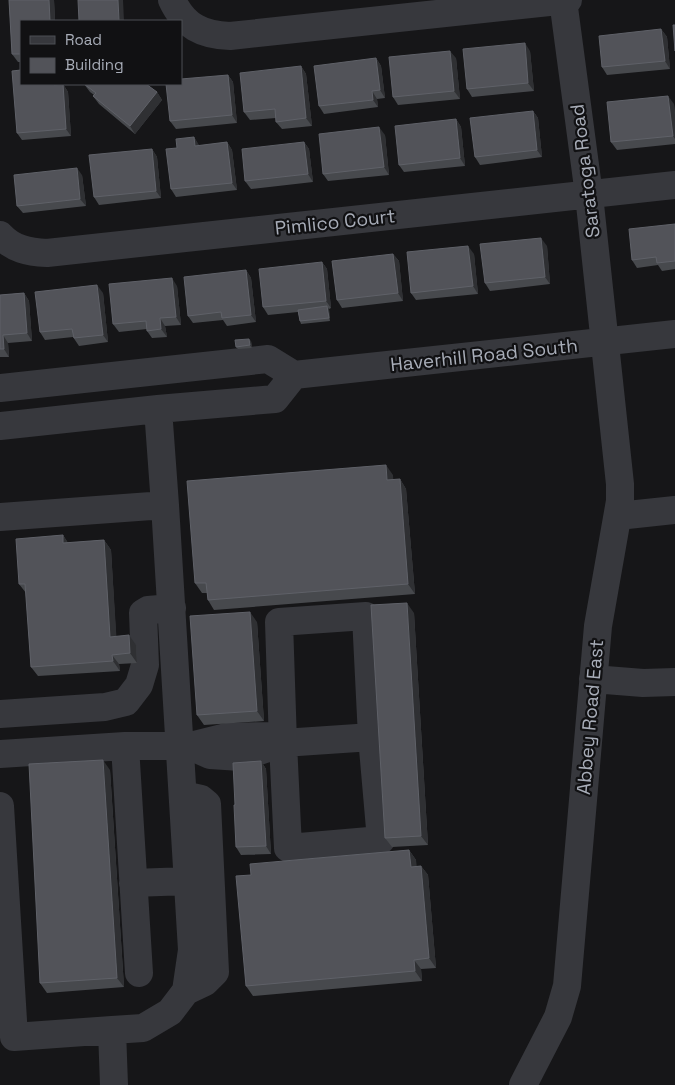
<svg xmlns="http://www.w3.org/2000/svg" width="675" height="1085" font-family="'Space Grotesk',sans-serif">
	<rect width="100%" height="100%" fill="#161618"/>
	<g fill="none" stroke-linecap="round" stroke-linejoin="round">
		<path stroke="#37383d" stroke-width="28" d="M 172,0 C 184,26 202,35 230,36 L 568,0
			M 0,235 C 13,249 28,252 47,253 L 675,185
			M 0,388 L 268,359 L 294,375 L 675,334
			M 158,409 L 165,505
			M 0,426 L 158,409 L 275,399 L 294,375
			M 618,516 L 675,510
			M 0,517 L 165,505 L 192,950 L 186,991 L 170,1012 L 143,1028 L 112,1030
			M 593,679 L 643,683 L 675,682
			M 0,714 L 105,707 L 126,702 L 139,685 L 145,665 L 143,613 L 148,610 L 172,608
			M 125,746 L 139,973
			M 190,746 L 210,755 L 241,757 L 283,743 L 372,737 L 366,616 L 279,622 L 283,743 L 288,848 L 381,840 L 372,737
			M 0,754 L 125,746 L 190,746 L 226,737 L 270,736 L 277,740
			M 183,795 L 201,799 L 207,804 L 215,972 L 205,982 L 186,991
			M 0,806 L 14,1037 L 112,1030 L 114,1085
			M 133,883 L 188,881
			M 523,1085 L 558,1017 L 567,986 L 598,626 L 620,501 L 620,484 L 589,195 L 563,0"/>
	</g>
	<path fill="#47494d" d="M 9,0 L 54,0 L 55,21 L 21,21 L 21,62 L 18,62 L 12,54 Z
		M 661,29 L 667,37 L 670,69 L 607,75 L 602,67 Z
		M 530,51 L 534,91 L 472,97 L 467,89 Z
		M 376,58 L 381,66 L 385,98 L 377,99 L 378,107 L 324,114 L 319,106 Z
		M 456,58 L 460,99 L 398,105 L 393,97 Z
		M 301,66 L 306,74 L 312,126 L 282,129 L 276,122 L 276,118 L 250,120 L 244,112 Z
		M 228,75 L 233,82 L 237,123 L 176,129 L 170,121 Z
		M 59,84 L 63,84 L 68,92 L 71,136 L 22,140 L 17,133 Z
		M 84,84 L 157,92 L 162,100 L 135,134 L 99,104 L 93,96 L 94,95 L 90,92 Z
		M 674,104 L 675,115 L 675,144 L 617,150 L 611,142 Z
		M 533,111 L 538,118 L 542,157 L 480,165 L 475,157 Z
		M 456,119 L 461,127 L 465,166 L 404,172 L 399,165 Z
		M 385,135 L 389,175 L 328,181 L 323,174 Z
		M 194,137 L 199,146 L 227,142 L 232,150 L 237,190 L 176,197 L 171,189 L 177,148 Z
		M 304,142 L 309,149 L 313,182 L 251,189 L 245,181 Z
		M 152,149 L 157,157 L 161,198 L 99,205 L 94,197 Z
		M 82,175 L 86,206 L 23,213 L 17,206 Z
		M 675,224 L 675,269 L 662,271 L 658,265 L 637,268 L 632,260 Z
		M 547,246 L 550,284 L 490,291 L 485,283 Z
		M 393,254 L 399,261 L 403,301 L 342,308 L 337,300 Z
		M 474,254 L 478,294 L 416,300 L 411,293 Z
		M 322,262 L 327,269 L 331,308 L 329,309 L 330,321 L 301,324 L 300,321 L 298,312 L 268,315 L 263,307 Z
		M 246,270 L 251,278 L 256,322 L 227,326 L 223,320 L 193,323 L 188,316 Z
		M 177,286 L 181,325 L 165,326 L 167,337 L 152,338 L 147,331 L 147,329 L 119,332 L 113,324 Z
		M 24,293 L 29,301 L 32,341 L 8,343 L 9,357 L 0,357 L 0,295 Z
		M 103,293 L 108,342 L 79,346 L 73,337 L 45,340 L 40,332 Z
		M 251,341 L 252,348 L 238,349 L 236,347 Z
		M 393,475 L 393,480 L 400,479 L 406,489 L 415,594 L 214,610 L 208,600 L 207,593 L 202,593 L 195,583 Z
		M 63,535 L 68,543 L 104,540 L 111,550 L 116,636 L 136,645 L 137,663 L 119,664 L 120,671 L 38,676 L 31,667 L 26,593 L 19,584 Z
		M 414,613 L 428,845 L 392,847 L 385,838 Z
		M 257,622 L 264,721 L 204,725 L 197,715 Z
		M 261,761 L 266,769 L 271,854 L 241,855 L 236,847 L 235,805 Z
		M 110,770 L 124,987 L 47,993 L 40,983 Z
		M 409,850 L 416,860 L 416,866 L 421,866 L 428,875 L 436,968 L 421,969 L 422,981 L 253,996 L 246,986 L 251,875 Z"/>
	<path fill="#2f3033" d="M 49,0 L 54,0 L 55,21 L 50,21 Z
		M 118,0 L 123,0 L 124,21 L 119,21 Z
		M 661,29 L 667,37 L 670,69 L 665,61 Z
		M 525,43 L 530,51 L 534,91 L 528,83 Z
		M 450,51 L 456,58 L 460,99 L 454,91 Z
		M 376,58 L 381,66 L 385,98 L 380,90 Z
		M 301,66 L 306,74 L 312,126 L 306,118 Z
		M 228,75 L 233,82 L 237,123 L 232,115 Z
		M 63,84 L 68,92 L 71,136 L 66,129 Z
		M 372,91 L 377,99 L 378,107 L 373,100 Z
		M 157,92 L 162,100 L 135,134 L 130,126 Z
		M 668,96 L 674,104 L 675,115 L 675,139 L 673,136 Z
		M 533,111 L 538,118 L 542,157 L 537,150 Z
		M 456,119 L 461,127 L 465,166 L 460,158 Z
		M 379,127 L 385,135 L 389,175 L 384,167 Z
		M 194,137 L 199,145 L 200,154 L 195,146 Z
		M 227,142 L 232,150 L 237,190 L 232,183 Z
		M 304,142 L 309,149 L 313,182 L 308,174 Z
		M 152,149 L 157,157 L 161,198 L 156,191 Z
		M 77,168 L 82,175 L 86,206 L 80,199 Z
		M 541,238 L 547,246 L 550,284 L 545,277 Z
		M 468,246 L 474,254 L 478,294 L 473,286 Z
		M 393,254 L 399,261 L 403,301 L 398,293 Z
		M 322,262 L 327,269 L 331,308 L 326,301 Z
		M 246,270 L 251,278 L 256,322 L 251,315 Z
		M 172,278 L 177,286 L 181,325 L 176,317 Z
		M 97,285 L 103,293 L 108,342 L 103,335 Z
		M 24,293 L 29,301 L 32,341 L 27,333 Z
		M 327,306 L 329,309 L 330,321 L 329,318 Z
		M 160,318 L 165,326 L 167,337 L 161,329 Z
		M 3,335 L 8,343 L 9,357 L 4,349 Z
		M 249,339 L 251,341 L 252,348 L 250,345 Z
		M 386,465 L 393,475 L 394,490 L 387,480 Z
		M 400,479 L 406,489 L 415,594 L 408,584 Z
		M 63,535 L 69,545 L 63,543 Z
		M 104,540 L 111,550 L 117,646 L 110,637 Z
		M 407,603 L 414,613 L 428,845 L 421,836 Z
		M 250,612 L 257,622 L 264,721 L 257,711 Z
		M 129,635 L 136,645 L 137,663 L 130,653 Z
		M 112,655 L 119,664 L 120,671 L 113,661 Z
		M 103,760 L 110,770 L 124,987 L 117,978 Z
		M 261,761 L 266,769 L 271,854 L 266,846 Z
		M 409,850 L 416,860 L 418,876 L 411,867 Z
		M 421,866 L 428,875 L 436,968 L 429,958 Z
		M 414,960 L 421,969 L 422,981 L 415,971 Z"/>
	<path fill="#525359" stroke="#5f6168" d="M 9,0 L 49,0 L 50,21 L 21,21 L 21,54 L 12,54 Z
		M 78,0 L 118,0 L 119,21 L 79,21 Z
		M 673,25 L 675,25 L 675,51 Z
		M 661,29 L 665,61 L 602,67 L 599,36 Z
		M 525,43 L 528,83 L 467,89 L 463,49 Z
		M 450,51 L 454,91 L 393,97 L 389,57 Z
		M 376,58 L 380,90 L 372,91 L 373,100 L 319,106 L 314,66 Z
		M 301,66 L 306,118 L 276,122 L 275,109 L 244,112 L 240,73 Z
		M 21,70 L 21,84 L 54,84 L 54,85 L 63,84 L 66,129 L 17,133 L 12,71 Z
		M 228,75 L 232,115 L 170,121 L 166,84 L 181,84 L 181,79 Z
		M 84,84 L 146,84 L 157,92 L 130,126 L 93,96 L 96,93 Z
		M 668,96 L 673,136 L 611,142 L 607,102 Z
		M 533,111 L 537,150 L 475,157 L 470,118 Z
		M 456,119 L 460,158 L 399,165 L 395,126 Z
		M 379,127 L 384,167 L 323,174 L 319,134 Z
		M 194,137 L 195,146 L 227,142 L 232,183 L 171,189 L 166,149 L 177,148 L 176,139 Z
		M 304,142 L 308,174 L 245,181 L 242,149 Z
		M 152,149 L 156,191 L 94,197 L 89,155 Z
		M 77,168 L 80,199 L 17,206 L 14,175 Z
		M 675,224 L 675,261 L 657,263 L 656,257 L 632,260 L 629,229 Z
		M 541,238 L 545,277 L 485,283 L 480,244 Z
		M 468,246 L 473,286 L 411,293 L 407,252 Z
		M 393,254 L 398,293 L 337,300 L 332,261 Z
		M 322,262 L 326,301 L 263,307 L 259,269 Z
		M 246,270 L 251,315 L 222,318 L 221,312 L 188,316 L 184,277 Z
		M 172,278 L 176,317 L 160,318 L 161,329 L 147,331 L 146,321 L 113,324 L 109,284 Z
		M 97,285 L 103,335 L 74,338 L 72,329 L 40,332 L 35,292 Z
		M 24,293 L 27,333 L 3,335 L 4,349 L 0,349 L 0,295 Z
		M 327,306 L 329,318 L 300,321 L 298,310 Z
		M 249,339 L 250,345 L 236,347 L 235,340 Z
		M 386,465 L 387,480 L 400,479 L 408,584 L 208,600 L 206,583 L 195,583 L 187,481 Z
		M 63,535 L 63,543 L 104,540 L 110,637 L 129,635 L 130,653 L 112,655 L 113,661 L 31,667 L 25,584 L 19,584 L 16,539 Z
		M 407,603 L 421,836 L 385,838 L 371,605 Z
		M 250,612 L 257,711 L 197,715 L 190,616 Z
		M 103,760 L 117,978 L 40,983 L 29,764 Z
		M 261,761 L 266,846 L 236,847 L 234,805 L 235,805 L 233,763 Z
		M 409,850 L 411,867 L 421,866 L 429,958 L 414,960 L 415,971 L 246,986 L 236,876 L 251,875 L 250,864 Z"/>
	<g text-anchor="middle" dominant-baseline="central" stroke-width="4.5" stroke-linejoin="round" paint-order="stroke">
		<g font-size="19" fill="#a8adb8" stroke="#111113">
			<text transform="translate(585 171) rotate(-97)">Saratoga Road</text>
			<text transform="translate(335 222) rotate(-6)">Pimlico Court</text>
			<text transform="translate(484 355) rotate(-6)">Haverhill Road South</text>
			<text transform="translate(590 717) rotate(-85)">Abbey Road East</text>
		</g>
	</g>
	<rect x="20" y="20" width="162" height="65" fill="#111113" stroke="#4d4f55"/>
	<rect x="30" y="36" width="25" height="8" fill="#37383d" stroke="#4d4f55"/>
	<text x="65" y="45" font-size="15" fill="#a8adb8">Road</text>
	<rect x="30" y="58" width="25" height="15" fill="#525359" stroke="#4d4f55"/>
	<text x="65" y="70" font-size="15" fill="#a8adb8">Building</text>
</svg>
